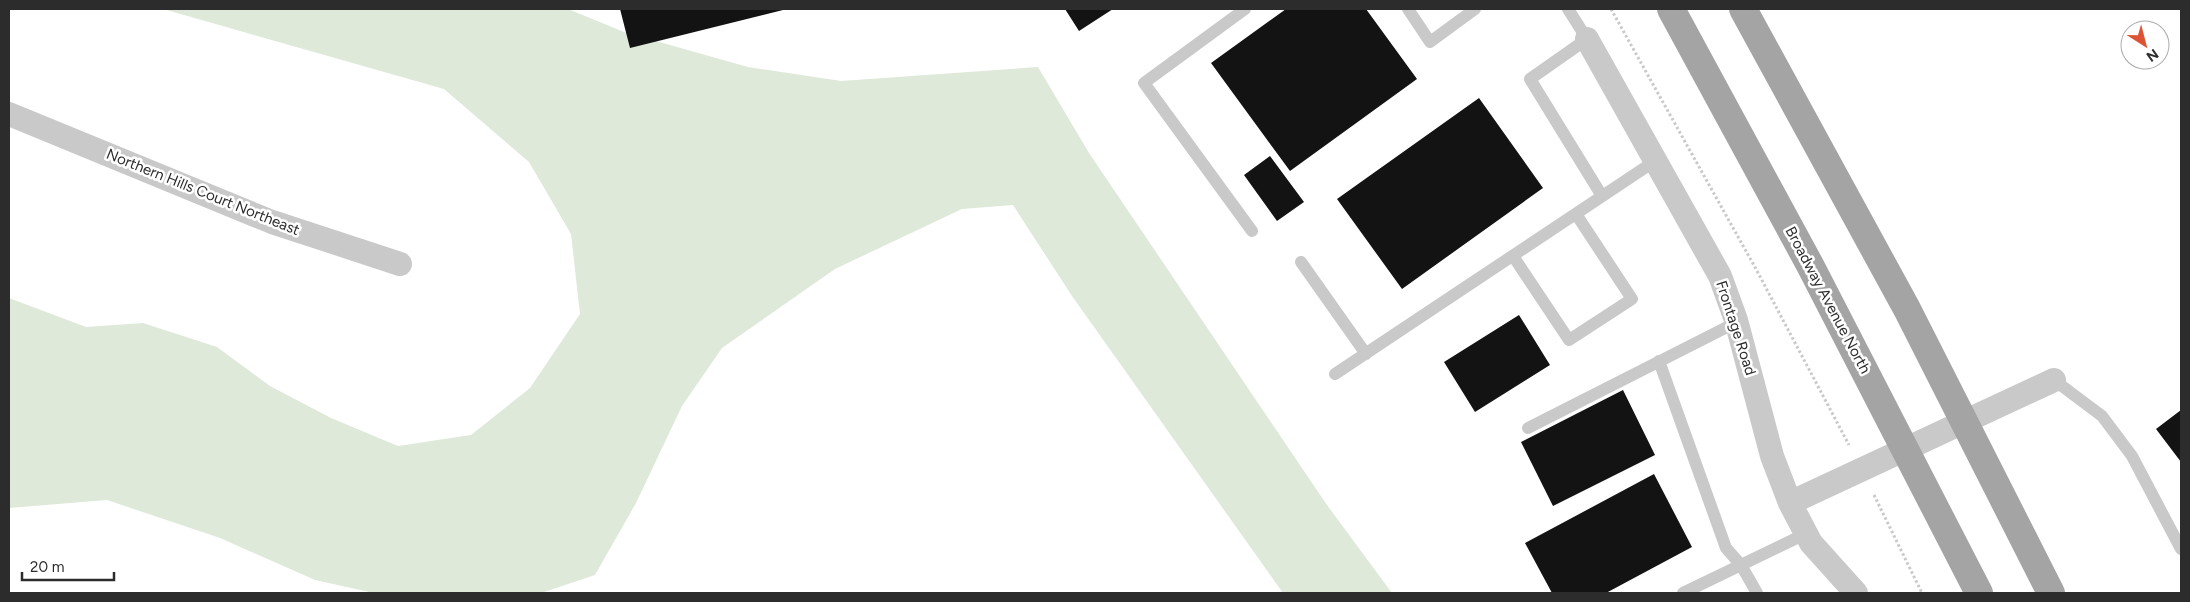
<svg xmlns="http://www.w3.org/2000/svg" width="2190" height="602" font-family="Figtree,sans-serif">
	<rect width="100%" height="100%" fill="#fff"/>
	<path fill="#dee9da" d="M 163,9 L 568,9 L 624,32 L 748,67 L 841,81 L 1038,67 L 1089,153 L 1327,505 L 1392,593 L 1283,593 L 1072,296 L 1013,205 L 962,209 L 835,269 L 722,348 L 682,406 L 636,503 L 595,575 L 541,593 L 374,593 L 315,580 L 220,538 L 107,500 L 9,508 L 9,298 L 86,327 L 143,323 L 217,347 L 270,386 L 331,418 L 398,446 L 471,435 L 530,388 L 580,314 L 571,234 L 529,162 L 444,89 Z"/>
	<path fill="#131313" d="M 620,9 L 787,9 L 630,48 Z
		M 1065,9 L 1113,9 L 1079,31 Z
		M 1286,9 L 1366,9 L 1417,79 L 1290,171 L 1211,63 Z
		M 1479,98 L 1543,188 L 1402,289 L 1337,199 Z
		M 1270,156 L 1304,202 L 1277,221 L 1244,175 Z
		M 1519,315 L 1550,365 L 1475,412 L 1444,362 Z
		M 1623,390 L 1655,455 L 1553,506 L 1521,442 Z
		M 2181,410 L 2181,462 L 2156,429 Z
		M 1654,474 L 1692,547 L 1606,593 L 1552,593 L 1525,543 Z"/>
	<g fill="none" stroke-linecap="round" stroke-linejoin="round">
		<path stroke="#c9c9c9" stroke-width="3" stroke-dasharray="2.5 2.5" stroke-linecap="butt" d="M 1611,9 L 1756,269 L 1849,445
			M 1874,495 L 1922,593"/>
		<path stroke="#c9c9c9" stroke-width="12" d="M 1245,9 L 1144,83 L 1252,231
			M 1408,9 L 1430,42 L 1475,9
			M 1568,9 L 1587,39 L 1530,79 L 1602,196
			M 1513,256 L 1569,340 L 1632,299 L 1576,214
			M 1301,262 L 1366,354
			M 1659,361 L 1726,548 L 1741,565 L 1757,593
			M 1335,374 L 1655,161
			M 2054,380 L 2102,416 L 2132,456 L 2181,549
			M 1528,428 L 1737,322
			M 1683,593 L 1805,534"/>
		<path stroke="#c9c9c9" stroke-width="24" d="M 1587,39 L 1720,276 L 1736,320 L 1772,456 L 1790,503 L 1811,543 L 1856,593
			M 9,114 L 272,222 L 400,264
			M 1790,503 L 2054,380"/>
		<path stroke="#a4a4a4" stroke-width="28" d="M 1671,9 L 1810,265 L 1979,593
			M 1743,9 L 1907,309 L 2051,593"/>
	</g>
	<g text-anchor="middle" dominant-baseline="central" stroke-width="5" stroke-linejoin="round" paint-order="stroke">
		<g font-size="15" fill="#2c2c2c" stroke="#fff">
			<text transform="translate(203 192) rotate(22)">Northern Hills Court Northeast</text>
			<text transform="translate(1828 300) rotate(62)">Broadway Avenue North</text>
			<text transform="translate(1736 328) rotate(72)">Frontage Road</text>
		</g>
	</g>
	<rect width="2190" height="602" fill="none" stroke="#2c2c2c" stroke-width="20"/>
	<g transform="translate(2145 45) rotate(144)"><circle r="24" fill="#ffffff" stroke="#ababab"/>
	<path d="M0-4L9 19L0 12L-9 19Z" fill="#dd5434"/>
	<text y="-8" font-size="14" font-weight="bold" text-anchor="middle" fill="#2c2c2c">N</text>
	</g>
	<path d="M22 572v8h92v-8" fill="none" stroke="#2c2c2c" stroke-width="2.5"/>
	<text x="30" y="572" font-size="15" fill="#2c2c2c" stroke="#ffffff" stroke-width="4" paint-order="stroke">20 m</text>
</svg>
